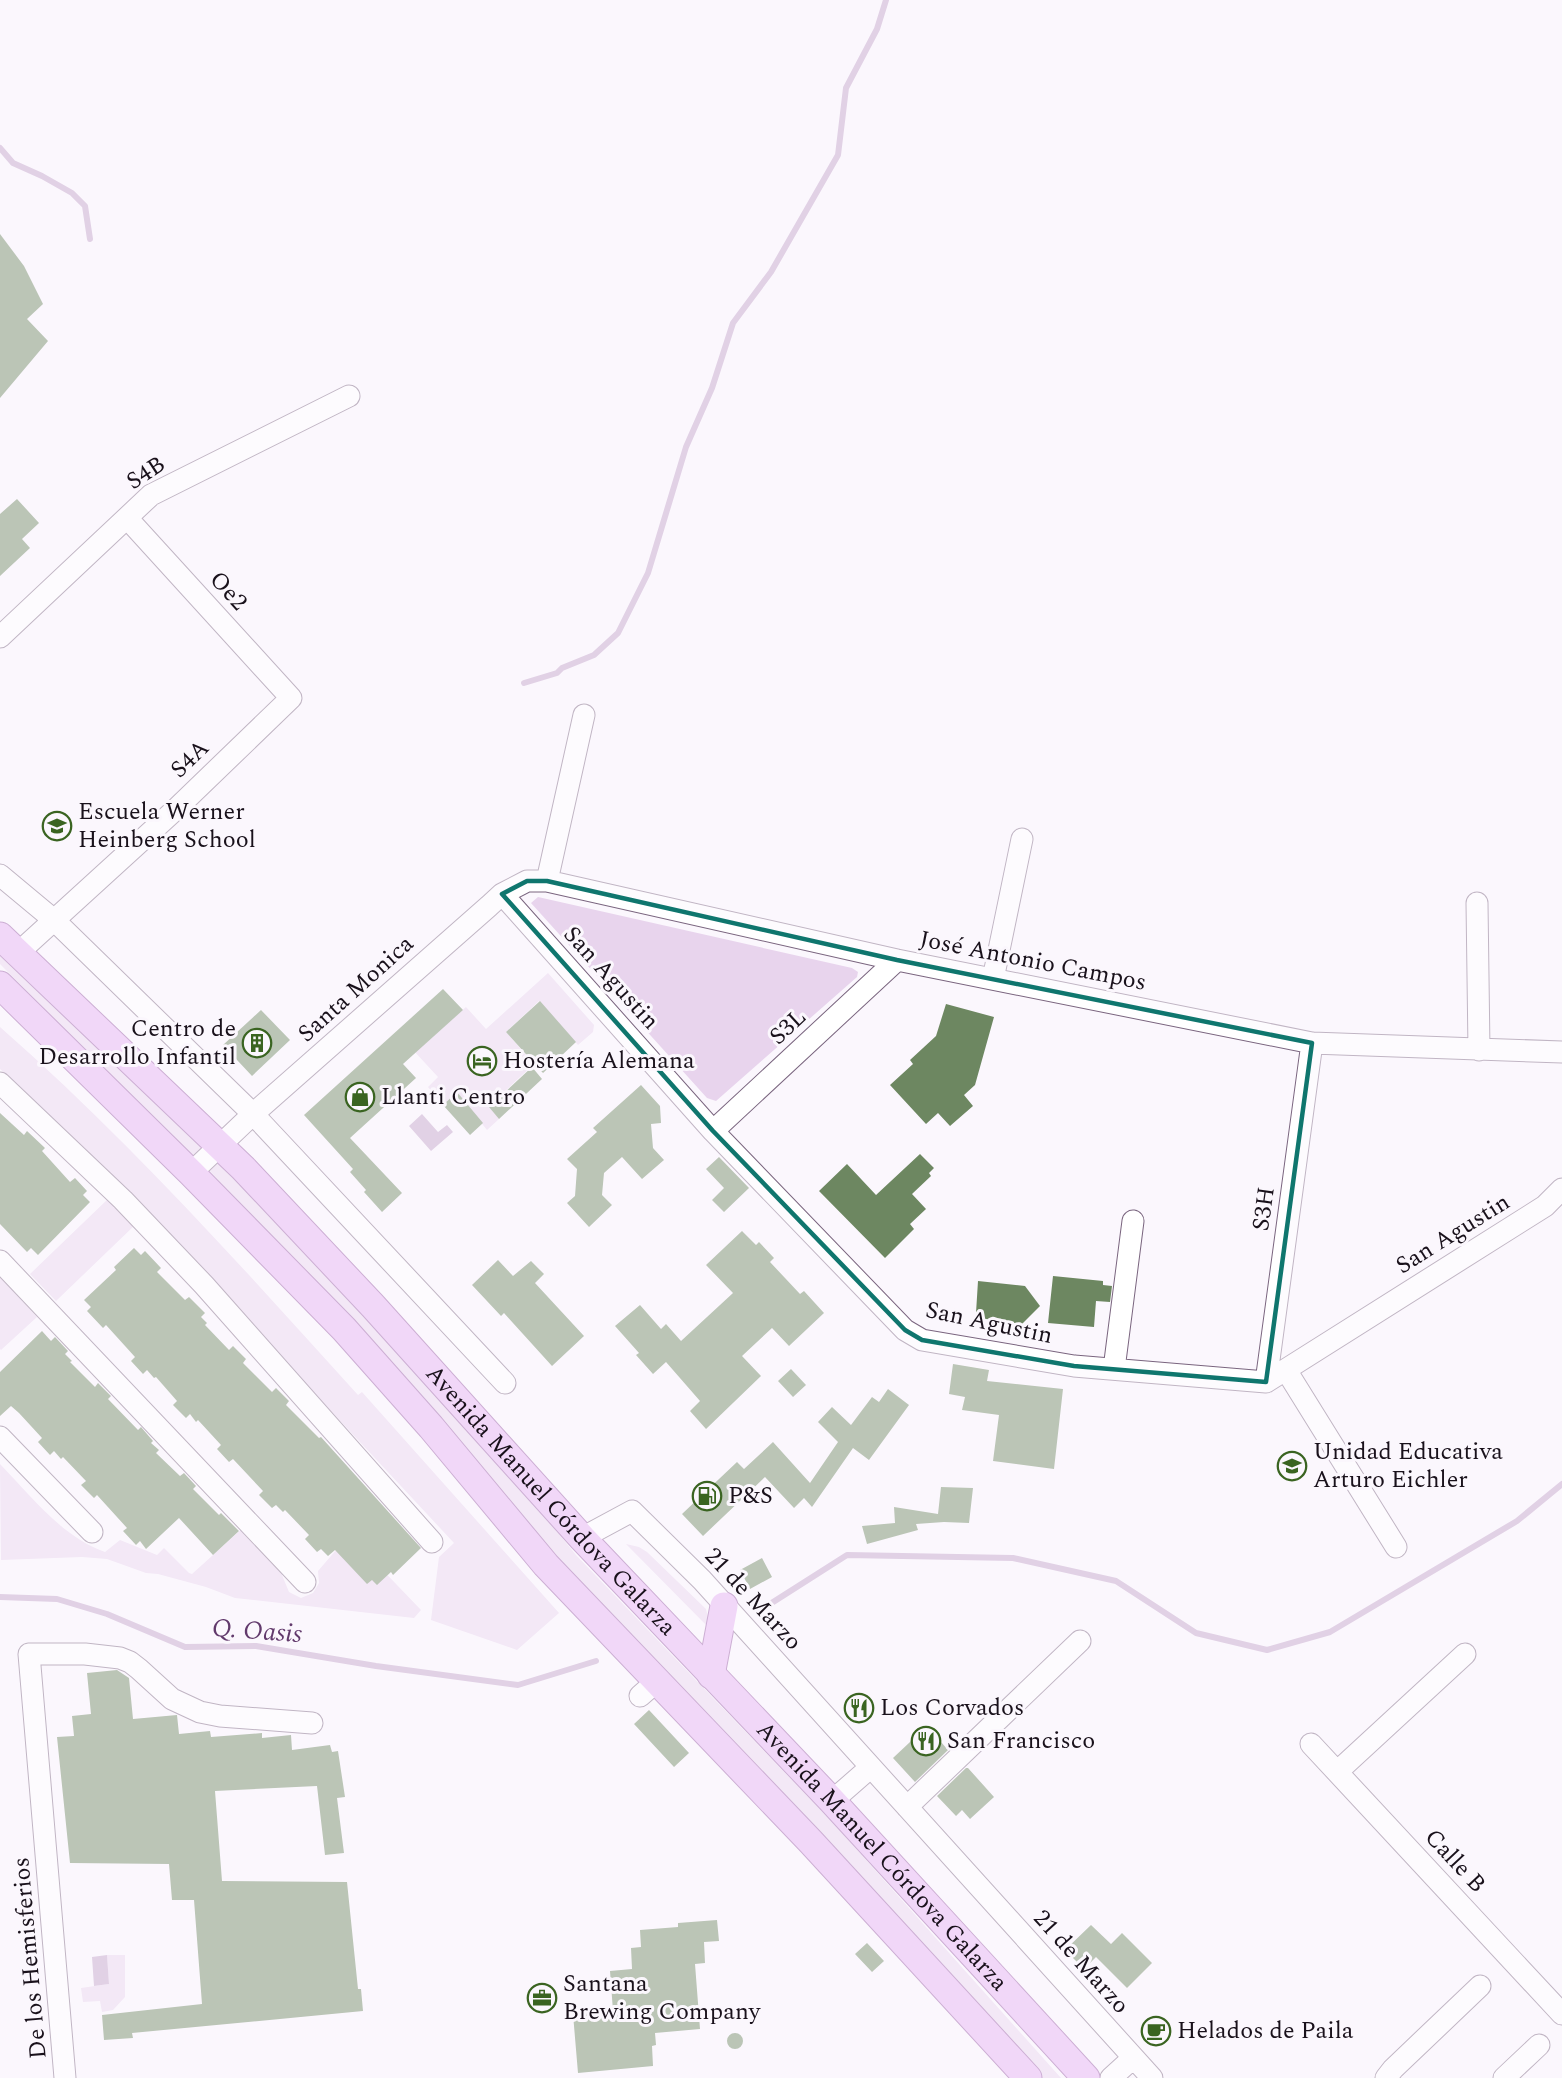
<svg xmlns="http://www.w3.org/2000/svg" width="1562" height="2078" font-family="Spectral,serif">
	<rect width="100%" height="100%" fill="#fbf7fd"/>
	<path fill="#e8d4ed" d="M 538,897 L 852,968 L 858,972 L 857,977 L 716,1101 L 707,1098 L 531,903 Z
		M 0,945 L 207,1148 L 193,1160 L 0,964 Z
		M 548,973 L 594,1025 L 593,1032 L 578,1045 L 539,1001 L 506,1032 L 534,1064 L 489,1106 L 499,1119 L 487,1130 L 457,1092 L 443,1105 L 428,1087 L 438,1077 L 413,1050 L 425,1044 L 466,1007 L 486,1029 Z
		M 0,1027 C 129,1140 243,1268 358,1395 L 362,1392 L 559,1613 L 517,1650 L 431,1620 L 439,1557 L 454,1543 L 209,1280 L 19,1086 L 0,1069 Z
		M 219,1159 L 519,1485 L 576,1555 L 833,1823 L 1061,2078 L 1039,2078 L 822,1835 L 703,1710 L 586,1592 L 301,1269 L 208,1169 Z
		M 109,1198 L 135,1225 L 56,1301 L 30,1274 Z
		M 0,1277 L 37,1317 L 1,1350 L 0,1349 Z
		M 0,1464 C 31,1496 62,1537 105,1552 L 120,1540 L 157,1555 L 164,1548 L 189,1573 L 192,1574 L 244,1527 L 280,1563 L 282,1575 L 289,1592 L 301,1598 L 313,1593 L 319,1583 L 318,1571 L 349,1535 L 421,1610 L 414,1618 L 235,1598 L 206,1587 L 158,1574 L 146,1573 L 107,1559 L 82,1557 L 1,1560 Z
		M 626,1544 L 639,1547 L 647,1552 L 706,1609 L 711,1630 Z
		M 107,1955 L 125,1955 L 125,1997 L 113,2010 L 102,2012 L 100,2001 L 83,2002 L 81,1988 L 109,1984 Z"/>
	<path fill="#c1a2c8" d="M 422,1114 L 438,1132 L 447,1125 L 453,1132 L 431,1151 L 409,1126 Z
		M 107,1955 L 109,1984 L 94,1986 L 92,1957 Z"/>
	<g fill="none" stroke-linecap="round" stroke-linejoin="round">
		<path stroke="#c1a2c8" stroke-width="6" d="M 0,148 L 13,163 L 42,176 L 72,193 L 85,206 L 90,239
			M 524,683 L 557,673 L 562,668 L 594,655 L 618,633 L 648,573 L 686,447 L 712,388 L 733,323 L 771,272 L 838,155 L 846,88 L 877,29 L 886,0
			M 0,1597 L 57,1599 L 107,1614 L 185,1647 L 256,1646 L 376,1666 L 518,1685 L 596,1661
			M 759,1611 L 847,1555 L 1013,1558 L 1116,1581 L 1196,1633 L 1267,1650 L 1330,1632 L 1517,1521 L 1562,1484"/>
	</g>
	<path fill="#6d8761" d="M 0,234 L 24,266 L 43,304 L 27,319 L 48,341 L 0,398 Z
		M 17,499 L 39,523 L 22,539 L 30,548 L 0,576 L 0,514 Z
		M 443,989 L 463,1010 L 403,1064 L 416,1078 L 350,1138 L 402,1193 L 382,1212 L 364,1192 L 366,1190 L 350,1172 L 353,1169 L 304,1115 Z
		M 540,1001 L 576,1042 L 543,1073 L 506,1032 Z
		M 946,1004 L 994,1017 L 975,1085 L 964,1095 L 973,1106 L 950,1126 L 938,1113 L 926,1124 L 890,1085 L 913,1064 L 910,1060 L 936,1036 Z
		M 261,1010 L 290,1040 L 252,1076 L 223,1045 Z
		M 532,1067 L 542,1079 L 499,1119 L 489,1107 Z
		M 641,1085 L 660,1106 L 661,1123 L 651,1124 L 653,1148 L 664,1160 L 642,1179 L 622,1157 L 604,1173 L 602,1195 L 612,1205 L 589,1227 L 567,1203 L 575,1196 L 577,1169 L 567,1159 L 597,1132 L 593,1128 Z
		M 457,1092 L 483,1123 L 470,1135 L 443,1105 Z
		M 0,1113 L 24,1135 L 27,1131 L 45,1148 L 42,1151 L 70,1182 L 75,1178 L 87,1191 L 83,1195 L 90,1202 L 38,1255 L 31,1248 L 27,1252 L 0,1224 Z
		M 920,1154 L 934,1168 L 929,1173 L 931,1176 L 912,1194 L 926,1209 L 910,1224 L 914,1229 L 885,1258 L 819,1191 L 847,1164 L 876,1195 Z
		M 719,1157 L 749,1188 L 724,1212 L 712,1200 L 724,1188 L 706,1169 Z
		M 742,1231 L 756,1245 L 759,1242 L 774,1258 L 770,1262 L 800,1294 L 804,1291 L 824,1313 L 789,1346 L 772,1328 L 742,1356 L 761,1376 L 706,1429 L 690,1411 L 700,1401 L 666,1362 L 653,1374 L 636,1355 L 639,1353 L 615,1326 L 640,1305 L 661,1329 L 666,1324 L 681,1341 L 733,1293 L 706,1265 Z
		M 134,1248 L 141,1255 L 145,1251 L 161,1268 L 157,1272 L 185,1300 L 189,1297 L 205,1313 L 201,1317 L 207,1323 L 205,1325 L 229,1350 L 233,1346 L 246,1359 L 243,1363 L 272,1392 L 276,1388 L 289,1401 L 286,1405 L 319,1438 L 321,1437 L 421,1548 L 393,1575 L 391,1572 L 377,1585 L 372,1580 L 367,1584 L 335,1550 L 328,1556 L 321,1549 L 317,1552 L 305,1539 L 309,1535 L 285,1510 L 283,1512 L 276,1505 L 272,1508 L 259,1495 L 263,1491 L 233,1459 L 229,1462 L 217,1449 L 221,1445 L 198,1420 L 196,1422 L 190,1414 L 186,1418 L 173,1405 L 177,1401 L 156,1377 L 154,1378 L 147,1370 L 143,1374 L 131,1361 L 135,1357 L 106,1325 L 103,1328 L 87,1311 L 91,1307 L 84,1300 L 116,1270 L 114,1267 Z
		M 498,1260 L 513,1276 L 531,1261 L 544,1274 L 535,1283 L 584,1336 L 552,1366 L 504,1313 L 501,1316 L 472,1285 Z
		M 1053,1276 L 1103,1281 L 1103,1285 L 1112,1286 L 1110,1302 L 1096,1301 L 1094,1327 L 1048,1323 Z
		M 978,1281 L 1025,1286 L 1040,1306 L 1022,1324 L 979,1318 L 976,1313 Z
		M 42,1331 L 51,1341 L 55,1337 L 68,1351 L 65,1354 L 72,1361 L 70,1362 L 95,1387 L 98,1383 L 111,1396 L 108,1399 L 138,1430 L 141,1427 L 153,1441 L 151,1443 L 159,1450 L 156,1453 L 180,1476 L 184,1473 L 196,1486 L 193,1489 L 219,1515 L 221,1513 L 239,1531 L 213,1555 L 179,1518 L 146,1549 L 140,1541 L 136,1545 L 123,1531 L 127,1528 L 97,1495 L 94,1498 L 81,1485 L 86,1481 L 63,1457 L 61,1459 L 54,1451 L 50,1455 L 38,1442 L 42,1438 L 19,1413 L 11,1406 L 0,1416 L 0,1372 Z
		M 953,1364 L 989,1370 L 987,1381 L 1063,1389 L 1054,1469 L 993,1461 L 999,1415 L 962,1410 L 965,1397 L 949,1394 Z
		M 791,1369 L 806,1385 L 793,1397 L 778,1381 Z
		M 888,1389 L 909,1405 L 869,1460 L 853,1448 L 812,1507 L 804,1498 L 794,1508 L 765,1477 L 703,1536 L 682,1514 L 737,1462 L 744,1469 L 773,1442 L 810,1483 L 838,1442 L 818,1422 L 832,1407 L 851,1425 L 872,1397 L 879,1402 Z
		M 941,1487 L 973,1488 L 969,1523 L 944,1522 L 916,1524 L 918,1530 L 867,1544 L 862,1526 L 895,1523 L 894,1507 L 938,1514 Z
		M 762,1558 L 772,1577 L 750,1589 L 740,1570 Z
		M 117,1670 L 129,1678 L 133,1719 L 177,1715 L 179,1734 L 210,1731 L 211,1737 L 262,1733 L 262,1738 L 291,1735 L 292,1750 L 330,1745 L 332,1752 L 338,1751 L 345,1797 L 337,1798 L 344,1853 L 325,1855 L 317,1786 L 215,1791 L 222,1881 L 347,1882 L 358,1989 L 361,1989 L 363,2011 L 132,2033 L 133,2038 L 104,2040 L 102,2015 L 202,2004 L 194,1900 L 172,1900 L 169,1864 L 70,1863 L 57,1737 L 74,1736 L 72,1716 L 91,1714 L 87,1673 Z
		M 859,1694 L 873,1709 L 860,1722 L 846,1706 Z
		M 649,1710 L 689,1753 L 674,1767 L 634,1724 Z
		M 927,1726 L 948,1750 L 915,1782 L 893,1758 Z
		M 966,1768 L 968,1768 L 994,1797 L 970,1819 L 962,1810 L 956,1816 L 937,1796 Z
		M 717,1920 L 719,1941 L 704,1942 L 705,1963 L 695,1964 L 700,2029 L 655,2033 L 656,2045 L 652,2046 L 653,2066 L 578,2073 L 573,2014 L 613,2011 L 610,1971 L 632,1969 L 631,1948 L 641,1947 L 640,1930 L 678,1927 L 678,1923 Z
		M 1091,1925 L 1111,1944 L 1122,1933 L 1152,1963 L 1127,1988 L 1096,1957 L 1084,1969 L 1065,1950 Z
		M 867,1943 L 884,1961 L 872,1972 L 855,1954 Z
		M727 2041a8 8 0 1 1 16 0a8 8 0 1 1-16 0Z"/>
	<g fill="none" stroke-linecap="round" stroke-linejoin="round">
		<g stroke="#7a657f" stroke-width="23">
			<path id="minor" d="M 0,637 L 151,495 L 349,396
				M 0,875 L 54,920 L 253,1114 L 505,1383
				M 547,881 L 584,715
				M 502,894 L 713,1131 L 905,1330 L 922,1340 L 1074,1366 L 1266,1382 L 1545,1206 L 1562,1189
				M 1477,903 L 1479,1050
				M 18,953 L 176,809 L 291,698 L 127,518
				M 993,979 L 1022,839
				M 0,1083 L 123,1200 L 204,1285 L 432,1542
				M 713,1131 L 897,960
				M 191,1173 L 253,1114 L 489,906 L 502,894 L 527,881 L 547,881 L 897,960 L 1312,1043 L 1562,1052
				M 0,1261 L 305,1582
				M 1114,1369 L 1133,1221
				M 1286,1370 L 1396,1547
				M 1266,1382 L 1312,1043
				M 0,1437 L 92,1532
				M 582,1538 L 632,1511 L 702,1580 L 1152,2078
				M 640,1696 L 656,1682
				M 1311,1744 L 1562,2014
				M 1337,1772 L 1465,1654
				M 832,1801 L 871,1767
				M 907,1807 L 1080,1641
				M 65,2078 L 29,1654 L 85,1654 L 120,1658 L 130,1662 L 139,1669 L 172,1699 L 200,1712 L 220,1716 L 312,1723
				M 1111,2078 L 1133,2058
				M 1386,2078 L 1393,2069 L 1480,1986
				M 1504,2078 L 1539,2045"/>
		</g>
		<g stroke="#9356a1" stroke-width="29">
			<g id="major">
				<path id="s1" d="M 0,936 L 243,1168 L 373,1306 L 582,1538 L 832,1801 L 1086,2078"/>
				<path d="M 0,985 L 191,1173 L 344,1329 L 431,1427 L 546,1565 L 811,1842 L 1028,2078"/>
				<path d="M 711,1675 L 724,1606"/>
			</g>
		</g>
		<use href="#minor" stroke="#fff" stroke-width="21"/>
		<use href="#major" stroke="#e5b0f2" stroke-width="27"/>
	</g>
	<path d="M0 0H1562V2078H0ZM 527,881 L 547,881 L 897,960 L 1312,1043 L 1266,1382 L 1074,1366 L 922,1340 L 905,1330 L 713,1131 L 502,894 Z" fill="#fbf7fd" fill-opacity=".55" fill-rule="evenodd"/>
	<path fill="none" stroke="#0f766e" stroke-width="4.5" stroke-linejoin="round" d="M 527,881 L 547,881 L 897,960 L 1312,1043 L 1266,1382 L 1074,1366 L 922,1340 L 905,1330 L 713,1131 L 502,894 Z"/>
	<defs>
		<g id="university-ring" transform="scale(1.5)"><circle r="9.5" fill="#fbf7fd" stroke="#3a6421" stroke-width="1.5"/><path d="M0-5L7-2L0 1L-7-2ZM-4 1L0 2.5L4 1V4Q0 6-4 4Z" fill="#3a6421"/></g>
		<g id="building-ring" transform="scale(1.5)"><circle r="9.5" fill="#fbf7fd" stroke="#3a6421" stroke-width="1.5"/><path d="M-4-6H4V6H1V3H-1V6H-4ZM-2.5-4.3h1.7v1.8h-1.7ZM.8-4.3h1.7v1.8H.8ZM-2.5-1h1.7V.8h-1.7ZM.8-1h1.7V.8H.8Z" fill="#3a6421"/></g>
		<g id="hotel-ring" transform="scale(1.5)"><circle r="9.5" fill="#fbf7fd" stroke="#3a6421" stroke-width="1.5"/><path d="M-6-4.5h1.5V1H6V5H4.5V3h-9V5H-6ZM-4 0a1.8 1.8 0 1 1 3.6 0ZM.5 0V-2.5h3Q6-2.5 6 0Z" fill="#3a6421"/></g>
		<g id="shop-ring" transform="scale(1.5)"><circle r="9.5" fill="#fbf7fd" stroke="#3a6421" stroke-width="1.5"/><path d="M-5-2.5h2.3a2.7 3.5 0 0 1 5.4 0H5L5.5 6h-11ZM-1.5-2.5h3a1.5 2.3 0 0 0-3 0Z" fill="#3a6421"/></g>
		<g id="school-ring" transform="scale(1.5)"><circle r="9.5" fill="#fbf7fd" stroke="#3a6421" stroke-width="1.5"/><path d="M0-5L7-2L0 1L-7-2ZM-4 1L0 2.5L4 1V4Q0 6-4 4Z" fill="#3a6421"/></g>
		<g id="fuel-ring" transform="scale(1.5)"><circle r="9.5" fill="#fbf7fd" stroke="#3a6421" stroke-width="1.5"/><path d="M-5.5-6h7V0h2V4h1.3V-2.5L3-4.5l.8-.8L6-3V5H2.5V1h-1V6h-7ZM-4.2-4.7v3.2H.2V-4.7Z" fill="#3a6421"/></g>
		<g id="restaurant-ring" transform="scale(1.5)"><circle r="9.5" fill="#fbf7fd" stroke="#3a6421" stroke-width="1.5"/><path d="M-5-6h1v4h1v-4h1v4h1v-4h1v5L-1.5 .5V6h-2V.5L-5-1ZM5-6V6H3V1.5H1.5Q1.5-4 5-6Z" fill="#3a6421"/></g>
		<g id="office-ring" transform="scale(1.5)"><circle r="9.5" fill="#fbf7fd" stroke="#3a6421" stroke-width="1.5"/><path d="M-6-3h4V-5.5h4V-3h4V5H-6ZM-1-4.5V-3h2v-1.5ZM-6 0V1H6V0Z" fill="#3a6421"/></g>
		<g id="cafe-ring" transform="scale(1.5)"><circle r="9.5" fill="#fbf7fd" stroke="#3a6421" stroke-width="1.5"/><path d="M-5.5-4.5H6V0H3Q3 3.5 0 3.5H-2.5Q-5.5 3.5-5.5 0ZM3-3.2v2h1.7v-2ZM-6 4.5H4V6H-6Z" fill="#3a6421"/></g>
	</defs>
	<g fill-rule="evenodd">
		<use href="#university-ring" x="57" y="826"/>
		<use href="#building-ring" x="257" y="1043"/>
		<use href="#hotel-ring" x="482" y="1061"/>
		<use href="#shop-ring" x="360" y="1097"/>
		<use href="#school-ring" x="1292" y="1466"/>
		<use href="#fuel-ring" x="707" y="1496"/>
		<use href="#restaurant-ring" x="859" y="1708"/>
		<use href="#restaurant-ring" x="926" y="1741"/>
		<use href="#office-ring" x="542" y="1998"/>
		<use href="#cafe-ring" x="1156" y="2031"/>
	</g>
	<g text-anchor="middle" dominant-baseline="central" stroke-width="6" stroke-linejoin="round" paint-order="stroke">
		<g font-size="24" fill="#19111b" stroke="#fbf7fd">
			<text transform="translate(146 473) rotate(-33)">S4B</text>
			<text transform="translate(228 591) rotate(48)">Oe2</text>
			<text transform="translate(190 759) rotate(-44)">S4A</text>
			<text transform="translate(1033 961) rotate(11)">José Antonio Campos</text>
			<text transform="translate(611 978) rotate(48)">San Agustin</text>
			<text transform="translate(356 989) rotate(-42)">Santa Monica</text>
			<text transform="translate(788 1027) rotate(-43)">S3L</text>
			<text transform="translate(1264 1209) rotate(-82)">S3H</text>
			<text transform="translate(1453 1234) rotate(-32)">San Agustin</text>
			<text transform="translate(989 1323) rotate(12)">San Agustin</text>
			<text stroke="none"><textPath href="#s1" startOffset="789">Avenida Manuel Córdova Galarza</textPath></text>
			<text transform="translate(753 1599) rotate(47)">21 de Marzo</text>
			<text stroke="none"><textPath href="#s1" startOffset="1275">Avenida Manuel Córdova Galarza</textPath></text>
			<text transform="translate(1455 1861) rotate(47)">Calle B</text>
			<text transform="translate(30 1958) rotate(-95)">De los Hemisferios</text>
			<text transform="translate(1081 1962) rotate(48)">21 de Marzo</text>
		</g>
		<g font-size="24" fill="#19111b" stroke="#fbf7fd" text-anchor="start">
			<text x="78" y="812">Escuela Werner<tspan x="78" dy="28">Heinberg School</tspan></text>
			<text x="236" y="1029" text-anchor="end">Centro de<tspan x="236" dy="28">Desarrollo Infantil</tspan></text>
			<text x="503" y="1061">Hostería Alemana</text>
			<text x="381" y="1097">Llanti Centro</text>
			<text x="1313" y="1452">Unidad Educativa<tspan x="1313" dy="28">Arturo Eichler</tspan></text>
			<text x="728" y="1496">P&amp;S</text>
			<text x="880" y="1708">Los Corvados</text>
			<text x="947" y="1741">San Francisco</text>
			<text x="563" y="1984">Santana<tspan x="563" dy="28">Brewing Company</tspan></text>
			<text x="1177" y="2031">Helados de Paila</text>
		</g>
		<g font-size="26" font-style="italic" fill="#623a6c" stroke="#fbf7fd">
			<text transform="translate(257 1631) rotate(4)">Q. Oasis</text>
		</g>
	</g>
</svg>
